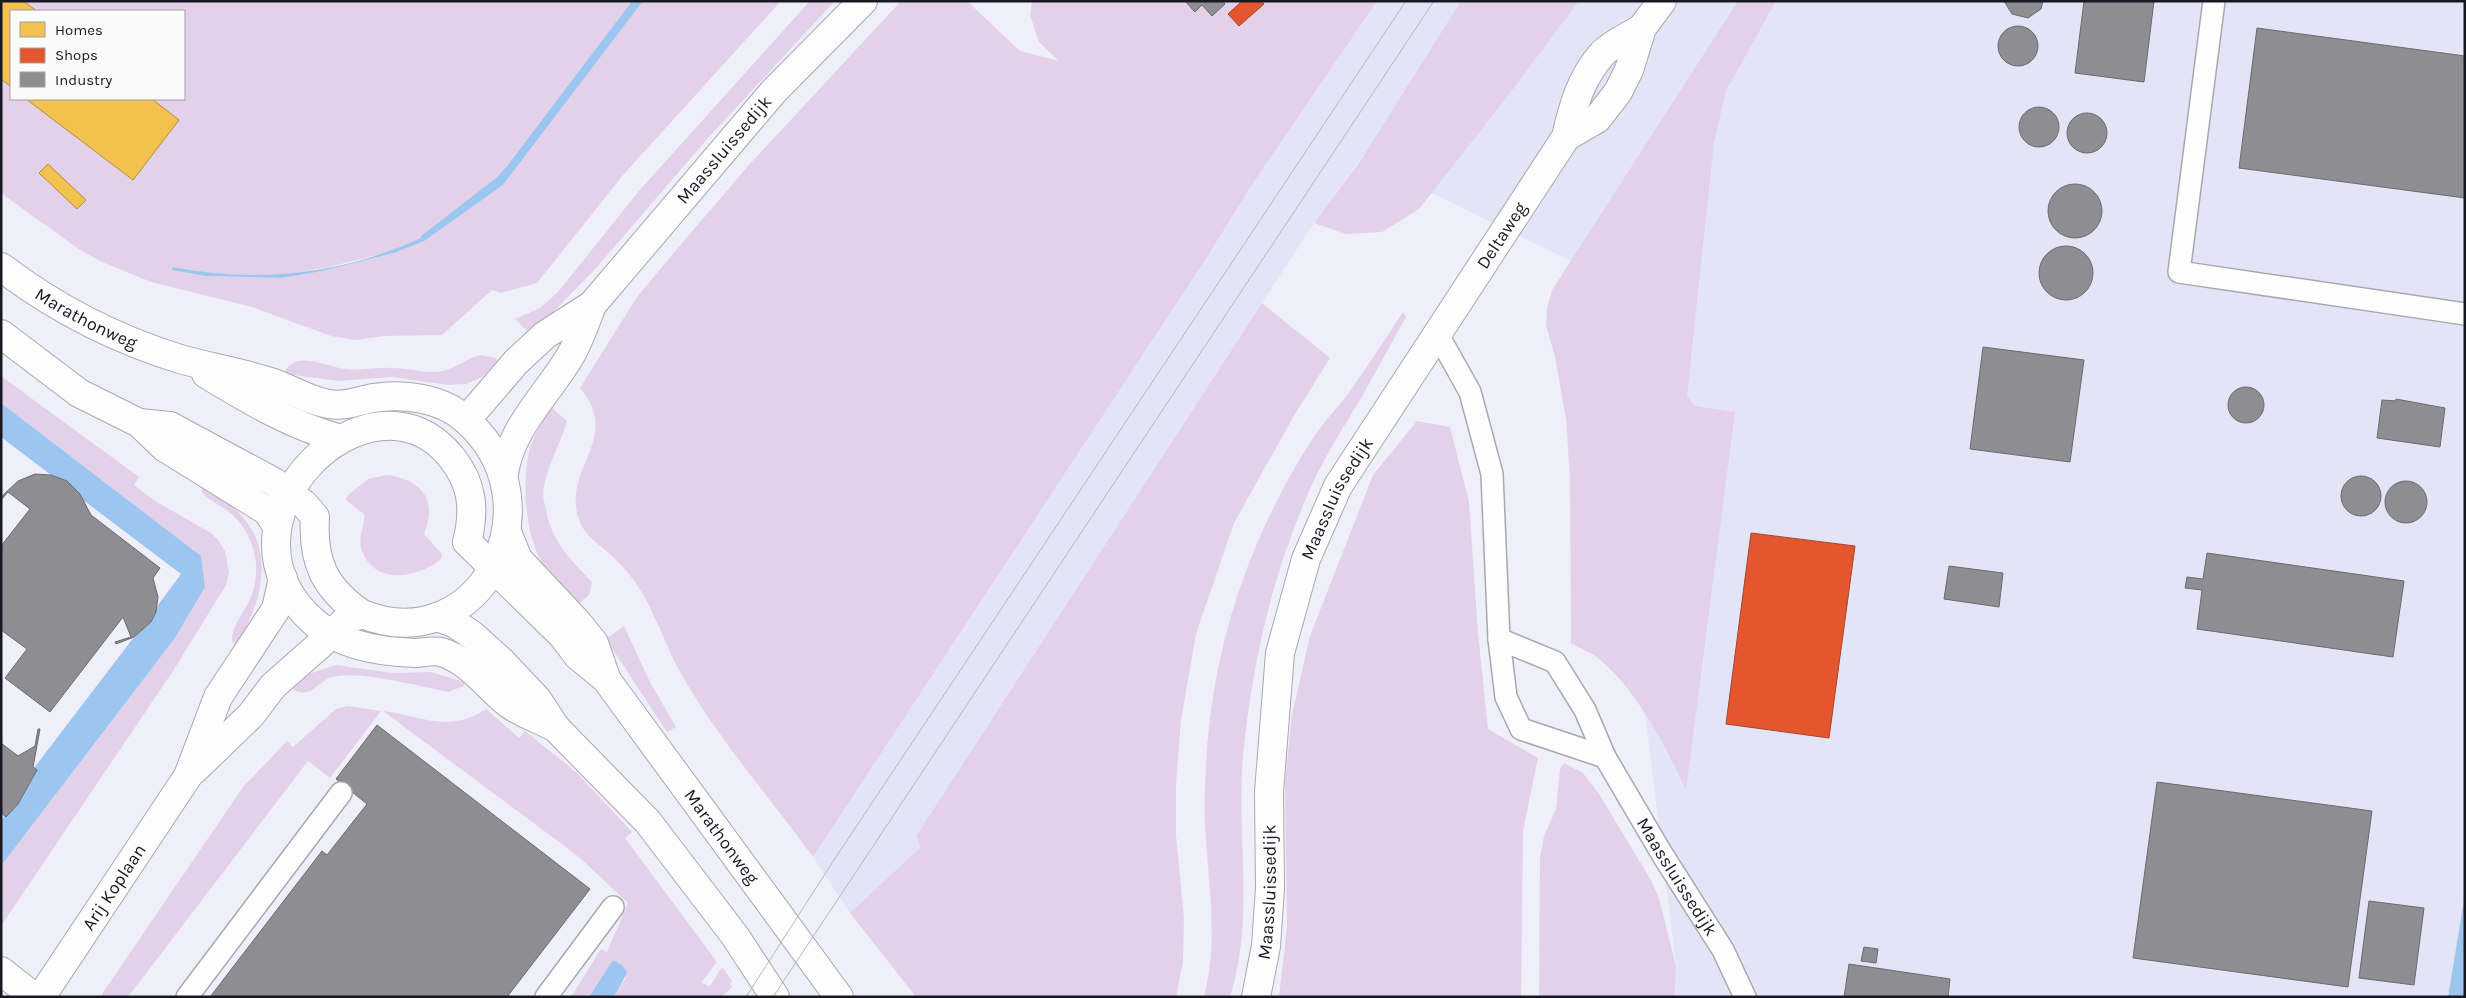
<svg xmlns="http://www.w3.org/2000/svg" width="2466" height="998" font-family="Karla,sans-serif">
	<rect width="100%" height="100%" fill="#efeffa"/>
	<path fill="#e4e4f7" d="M 1148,1 L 2465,1 L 2465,894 L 2448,997 L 1675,997 L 1676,966 L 1591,271 L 1421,188 L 1367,151 L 1314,223 L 1262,303 L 916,836 L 922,847 L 850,913 L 813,857 L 1209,254 L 1251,186 Z"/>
	<path fill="#e3d1ea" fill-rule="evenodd" d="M 1,1 L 632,1 L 507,166 L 497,177 L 421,236 L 421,238 L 393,251 L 329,267 L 282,276 L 205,274 L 174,267 L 173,270 L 205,276 L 282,278 L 322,271 L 394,253 L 423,240 L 503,185 L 643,1 L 781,1 L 624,174 L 537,283 L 501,293 L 492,290 L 442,335 L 384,336 L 355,340 L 331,336 L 252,307 L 151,282 L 102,262 L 80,250 L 1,193 ZM 11,11 L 184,11 L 184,99 L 11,99 Z
		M 810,1 L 835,1 L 709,137 L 597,267 L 531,335 L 515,319 L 540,308 L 558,292 L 638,192 Z
		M 901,1 L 967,1 L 1020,51 L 1059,61 L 1039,42 L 1030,15 L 1032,1 L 1377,1 L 1251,186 L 1209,254 L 813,857 C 770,798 721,742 684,679 C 667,651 658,619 641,591 C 633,578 623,566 612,556 C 600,545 584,535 579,520 C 561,468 623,439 580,388 L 637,297 L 677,249 L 749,165 Z
		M 1461,1 L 1579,1 L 1507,97 L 1419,209 L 1382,232 L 1346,234 L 1314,223 L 1359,163 Z
		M 1738,1 L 1776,1 L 1726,91 L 1714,142 L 1687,396 L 1695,406 L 1735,412 L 1686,790 C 1665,745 1635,686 1595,656 C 1588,651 1579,648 1571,643 L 1570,479 L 1566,419 L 1555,357 L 1546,325 L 1547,309 L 1552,290 Z
		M 1262,303 L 1330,358 L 1295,414 L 1234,523 L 1196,634 L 1181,720 L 1176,785 L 1176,835 L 1184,918 L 1183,961 L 1176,997 L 916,997 L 850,913 L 921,847 L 916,836 Z
		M 1403,312 L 1406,317 C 1392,342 1378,368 1364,393 C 1344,427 1322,460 1307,496 C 1271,579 1252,665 1243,756 C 1236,836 1255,918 1230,997 L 1204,997 C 1219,939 1208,883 1205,824 C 1204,806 1205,786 1206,768 C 1211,650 1249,537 1313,438 C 1326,419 1342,403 1355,384 C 1371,361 1387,336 1403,312 Z
		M 480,355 L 496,358 L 498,363 L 482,377 L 466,384 L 448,385 L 392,377 L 338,381 L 286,374 L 285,371 C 297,350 326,367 345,369 C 361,371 376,367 392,368 C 408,368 426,374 442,371 C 456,369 466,358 480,355 Z
		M 1,376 L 139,477 L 134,485 L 155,501 L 211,533 L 218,540 L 225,551 L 227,561 L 229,573 L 226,585 L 173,671 L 1,926 L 1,866 L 175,638 L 205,587 L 201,556 L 1,403 Z
		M 551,407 L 567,421 C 561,443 548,464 544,486 C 542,494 544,502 546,509 C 551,541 570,559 592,582 L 589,595 L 578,605 C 567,592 552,579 543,564 C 525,537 522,483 529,452 C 533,437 543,420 551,407 Z
		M 1417,421 L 1450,427 L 1469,502 L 1478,633 L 1488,729 L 1538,758 L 1523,831 L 1521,997 L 1279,997 L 1287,927 L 1285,781 L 1292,715 L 1310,636 L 1373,475 Z
		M 387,475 C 422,479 438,501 424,534 L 442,554 L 441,559 C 418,578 373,587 361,548 C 358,535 366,524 364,514 L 346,500 L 347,496 L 368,479 Z
		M 205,486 C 219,496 235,506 246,521 C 275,559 259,605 238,643 L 235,644 L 232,641 C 232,624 244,614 250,599 C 263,569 255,533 229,512 C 220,505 209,501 202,492 L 202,487 Z
		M 624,626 L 650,682 L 676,727 L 667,732 L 606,639 Z
		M 336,665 L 393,673 L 431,672 L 465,682 L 464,686 L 448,692 C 420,686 363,672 337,676 C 315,679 314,703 289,687 L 296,678 Z
		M 348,706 L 381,711 L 330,778 L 308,761 L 128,997 L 100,997 L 243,787 L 287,741 L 293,747 L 336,709 Z
		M 486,709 L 519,738 L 525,731 L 576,772 L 632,832 L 625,838 L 717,962 L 701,983 L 710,986 L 722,967 L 732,981 L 730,984 L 732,987 L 722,997 L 614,997 L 626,977 L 613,960 L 589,997 L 571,997 L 601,949 L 607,952 L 628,903 L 579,857 L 383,711 C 423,716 448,734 486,709 Z
		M 1564,763 L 1583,773 L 1599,794 L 1651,880 L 1659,898 L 1676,966 L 1675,997 L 1539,997 L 1540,858 L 1544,836 L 1556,809 L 1560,769 Z"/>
	<path fill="#9cc6ef" d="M 632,1 L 643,1 L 503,185 L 424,241 L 394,253 L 322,271 L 282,278 L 205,276 L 172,270 L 173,267 C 257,284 343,274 421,238 L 421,236 L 497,177 L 507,166 Z
		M 1,403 L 201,556 L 205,587 L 175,638 L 1,866 L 1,821 L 37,770 L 34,768 L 134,637 L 151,622 L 158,605 L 181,574 L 83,500 L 67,481 L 51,475 L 1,437 Z
		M 2465,894 L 2465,997 L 2448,997 Z
		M 613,960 L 623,966 L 627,973 L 614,997 L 589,997 Z"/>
	<path fill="#f2c14e" stroke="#b18e41" d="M 1,1 L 23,1 L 37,11 L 11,11 L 11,87 L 1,79 Z
		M 26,99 L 152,99 L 179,120 L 133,180 Z
		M 48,164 L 86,200 L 77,209 L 39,173 Z"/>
	<path fill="#e4572e" stroke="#a7442b" d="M 1242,1 L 1261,1 L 1264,4 L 1239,26 L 1228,14 Z
		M 1751,533 L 1855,546 L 1829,738 L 1726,724 Z"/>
	<path fill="#8d8d92" stroke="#6a6a71" d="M 1185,1 L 1223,1 L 1225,4 L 1212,16 L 1202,5 L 1195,12 Z
		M 2004,1 L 2043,1 L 2041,9 L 2028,18 L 2012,14 Z
		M 2084,1 L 2154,1 L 2144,82 L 2075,73 Z
		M1998 46a20 20 0 1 1 40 0a20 20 0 1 1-40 0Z
		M 2257,28 L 2465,56 L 2465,198 L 2239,168 Z
		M2019 127a20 20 0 1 1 40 0a20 20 0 1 1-40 0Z
		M2067 133a20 20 0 1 1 40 0a20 20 0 1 1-40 0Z
		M2048 211a27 27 0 1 1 54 0a27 27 0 1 1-54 0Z
		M2039 273a27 27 0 1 1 54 0a27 27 0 1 1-54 0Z
		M 1983,347 L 2084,360 L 2070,462 L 1970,449 Z
		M2228 405a18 18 0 1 1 36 0a18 18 0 1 1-36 0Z
		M 2396,399 L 2445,408 L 2440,447 L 2377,438 L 2382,400 L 2396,401 Z
		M 35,474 L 51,475 L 67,481 L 80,494 L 91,515 L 160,568 L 153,578 L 158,597 L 156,612 L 151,622 L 134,637 L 116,644 L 115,642 L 131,637 L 123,617 L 50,712 L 5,678 L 27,649 L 1,630 L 1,546 L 30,509 L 8,492 L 1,500 L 1,497 L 18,481 Z
		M2341 496a20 20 0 1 1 40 0a20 20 0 1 1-40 0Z
		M2385 502a21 21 0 1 1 42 0a21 21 0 1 1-42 0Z
		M 2207,553 L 2404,581 L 2393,657 L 2197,629 L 2202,590 L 2185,588 L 2187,577 L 2203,579 Z
		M 1949,566 L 2003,573 L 1999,607 L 1944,599 Z
		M 377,725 L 590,889 L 507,997 L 210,997 L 322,851 L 327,855 L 367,804 L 336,779 Z
		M 38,729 L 40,729 L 33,767 L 37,770 L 18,804 L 6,817 L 1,813 L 1,743 L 18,756 L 35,746 Z
		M 2157,782 L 2372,811 L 2348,987 L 2133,958 Z
		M 2369,901 L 2424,908 L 2414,985 L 2359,978 Z
		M 1864,947 L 1878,949 L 1876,963 L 1861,961 Z
		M 1849,964 L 1950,979 L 1948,997 L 1844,997 Z"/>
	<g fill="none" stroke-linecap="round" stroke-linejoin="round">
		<g stroke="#a8a8b2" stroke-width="24">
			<g id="service">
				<path d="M 2214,1 L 2179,272 L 2465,314"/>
				<path d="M 1437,333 L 1470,392 L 1492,474 L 1499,639 L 1506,697 L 1521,729 L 1605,757"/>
				<path id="s1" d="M 1499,639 L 1555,662 L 1585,710 L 1605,757 L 1662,854 L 1723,950 L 1745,997"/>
				<path d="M 187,997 L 341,793"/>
				<path d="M 546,997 L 613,907"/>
			</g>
		</g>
		<g stroke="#a8a8b2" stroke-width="30">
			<g id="minor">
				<path id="s2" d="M 464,418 L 474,411 L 516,362 L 545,335 L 592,305 L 774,91 L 863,1"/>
				<path d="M 504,474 C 510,429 546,396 569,358 C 579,342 585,323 592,305"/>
				<path d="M 1,971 L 34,997"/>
			</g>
		</g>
		<g stroke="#a8a8b2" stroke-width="30">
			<g id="tertiary">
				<path d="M 194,770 L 251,715 L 273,686 L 332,634"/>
				<path id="s3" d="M 41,997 L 188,776 L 218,697 L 276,609 L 283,578"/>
			</g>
		</g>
		<g stroke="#a8a8b2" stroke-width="30">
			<g id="secondary">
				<path d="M 1566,137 L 1597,119 L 1618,92 L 1629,70 L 1642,28 L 1662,1"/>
				<path id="s4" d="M 1,267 C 55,308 115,339 180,359 C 208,367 239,372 267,381 C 288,387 308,401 329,404 C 344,407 358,401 373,398 C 404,393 442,398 466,420 C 561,504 480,661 362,614 L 346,620 L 332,634"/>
				<path d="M 1,334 L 79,393 L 139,423 L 164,447 L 267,511 L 277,526"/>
				<path d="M 206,374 C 249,400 292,426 341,439"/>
				<path d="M 139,423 L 170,426 L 274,482 L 305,505 L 315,517 C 312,562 325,589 362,614"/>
				<path d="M 507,532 L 518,559 L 578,623 L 594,643 L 606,678"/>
				<path d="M 437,617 L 454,623 L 472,635 L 502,662 L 537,699 L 556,728 L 648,822 L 735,936 L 775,997"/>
				<path id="s5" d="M 556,728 C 542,720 522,714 509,704 C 487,687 469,660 441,652 C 433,650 423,653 415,653 C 381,652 342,646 315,623 C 199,523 371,355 452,458 C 473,484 475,511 467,542 L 563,636 L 578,656 L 606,679 L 839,997"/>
				<path id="s6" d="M 1256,997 L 1266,946 L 1270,888 L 1269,792 L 1280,653 L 1306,559 L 1338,486 L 1566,137 C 1573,106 1581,77 1603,53 C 1613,43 1630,36 1642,28"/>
			</g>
		</g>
		<use href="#service" stroke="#fdfdfe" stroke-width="21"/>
		<use href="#minor" stroke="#fdfdfe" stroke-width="28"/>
		<use href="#tertiary" stroke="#fdfdfe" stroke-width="28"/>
		<use href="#secondary" stroke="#fdfdfe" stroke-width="28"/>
		<path stroke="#b7b7b9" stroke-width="1" d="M 746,997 L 832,863 L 1406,1
			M 773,997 L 1434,1"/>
	</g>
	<g text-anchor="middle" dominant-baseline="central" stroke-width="5" stroke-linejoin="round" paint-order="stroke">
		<g font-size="18" fill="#181823" stroke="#fafafa">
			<text stroke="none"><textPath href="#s2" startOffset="376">Maassluissedijk</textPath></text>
			<text stroke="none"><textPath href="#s6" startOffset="822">Deltaweg</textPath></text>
			<text stroke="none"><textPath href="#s4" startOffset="100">Marathonweg</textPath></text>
			<text stroke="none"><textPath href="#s6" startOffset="511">Maassluissedijk</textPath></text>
			<text stroke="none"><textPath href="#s5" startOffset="1095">Marathonweg</textPath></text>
			<text stroke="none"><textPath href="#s1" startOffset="308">Maassluissedijk</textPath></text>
			<text stroke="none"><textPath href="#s3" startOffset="132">Arij Koplaan</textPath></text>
			<text stroke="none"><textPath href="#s6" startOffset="106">Maassluissedijk</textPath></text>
		</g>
	</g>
	<rect width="2466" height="998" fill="none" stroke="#181823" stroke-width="5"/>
	<rect x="10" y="10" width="175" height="90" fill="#fafafa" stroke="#a0a0a4"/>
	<rect x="20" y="22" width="25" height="15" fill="#f2c14e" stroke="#a0a0a4"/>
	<text x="55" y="35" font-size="15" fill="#181823">Homes</text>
	<rect x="20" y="48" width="25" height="15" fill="#e4572e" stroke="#a0a0a4"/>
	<text x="55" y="60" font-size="15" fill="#181823">Shops</text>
	<rect x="20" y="72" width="25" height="15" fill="#8d8d92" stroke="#a0a0a4"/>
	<text x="55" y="85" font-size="15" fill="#181823">Industry</text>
</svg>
